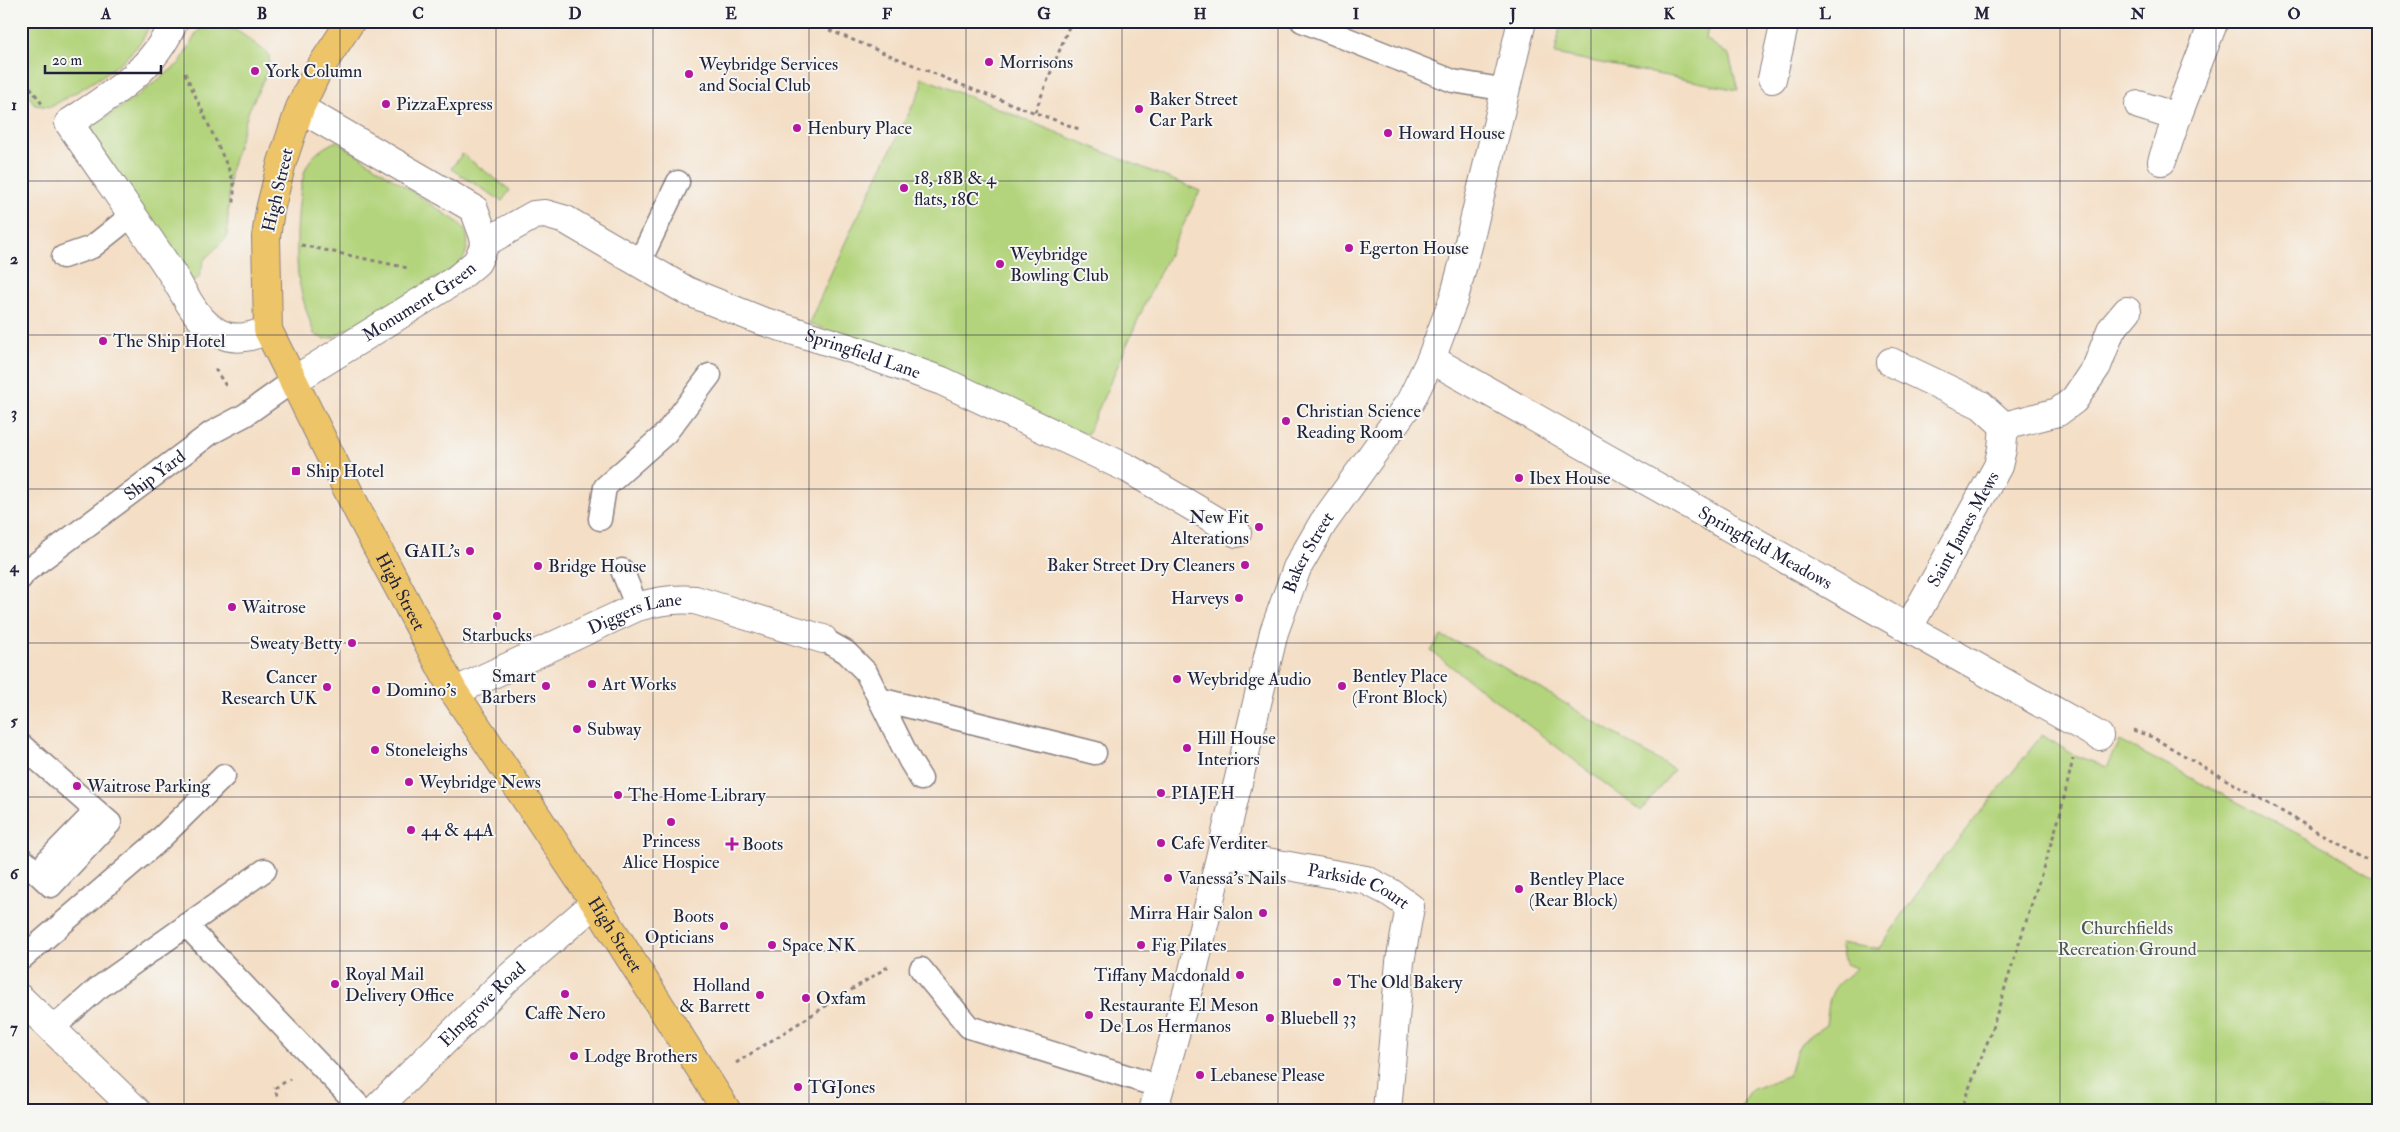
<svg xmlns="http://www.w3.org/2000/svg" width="2400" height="1132" font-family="'IM FELL Double Pica',serif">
	<rect width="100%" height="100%" fill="#f6f6f2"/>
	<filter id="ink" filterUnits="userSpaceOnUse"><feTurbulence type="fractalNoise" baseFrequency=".02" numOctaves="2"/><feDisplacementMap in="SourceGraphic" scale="10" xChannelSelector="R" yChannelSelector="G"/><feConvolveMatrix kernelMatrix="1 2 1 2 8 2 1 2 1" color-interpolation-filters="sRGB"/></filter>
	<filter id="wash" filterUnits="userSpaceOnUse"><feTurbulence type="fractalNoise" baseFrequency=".0096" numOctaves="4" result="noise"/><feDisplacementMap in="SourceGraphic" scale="20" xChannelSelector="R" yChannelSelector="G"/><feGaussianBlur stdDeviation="1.12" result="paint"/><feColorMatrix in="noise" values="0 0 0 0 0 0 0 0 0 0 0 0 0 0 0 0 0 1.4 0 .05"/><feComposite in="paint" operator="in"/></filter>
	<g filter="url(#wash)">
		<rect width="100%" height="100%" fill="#f4dec5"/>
		<path fill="#b3d47c" stroke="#6a7b5c" d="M 21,21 L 150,21 C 143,59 81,88 51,107 L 35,105 L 21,85 Z
			M 1561,21 L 1709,21 L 1706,39 L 1729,55 L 1738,90 L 1555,54 Z
			M 207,22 C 230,21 248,39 266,52 L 269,56 L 270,66 L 249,110 L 230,172 L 227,237 L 204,260 L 199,278 L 190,282 L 81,134 L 136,97 L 180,63 L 197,32 Z
			M 921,77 L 1200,191 L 1148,297 L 1087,435 L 809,323 L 850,232 L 922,87 Z
			M 337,141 L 459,223 C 472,235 469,252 459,265 L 333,337 L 324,339 L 314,334 C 309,318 303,302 300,286 C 294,263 297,189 306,168 C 311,155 325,146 337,141 Z
			M 462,154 L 510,190 L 502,201 L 451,169 Z
			M 1441,636 L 1466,646 L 1548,693 L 1674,770 L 1641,811 L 1431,651 Z
			M 2042,735 L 2074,755 L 2107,767 L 2120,741 L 2329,850 L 2379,880 L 2379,1111 L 1738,1111 L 1751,1090 L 1789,1075 C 1797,1044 1800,1042 1826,1025 C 1830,991 1830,989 1857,968 L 1845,964 L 1840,943 L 1879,949 L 1927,879 Z"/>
	</g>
	<g filter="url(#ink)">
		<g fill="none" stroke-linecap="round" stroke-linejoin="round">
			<g stroke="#8b8080" stroke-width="25">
				<g id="service">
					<path d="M 1302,21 L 1453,81 L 1507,90"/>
					<path d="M 63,257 L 92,247 L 122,223 L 129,212"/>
					<path d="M 639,263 L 678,182"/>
					<path d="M 600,519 L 605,487 L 666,433 L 710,375"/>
					<path d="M 622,570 L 637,607"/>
					<path id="s1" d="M 21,578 L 25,572 L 211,433 L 245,415 L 293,381"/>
					<path d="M 823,639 L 846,652 L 866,672 L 910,761 L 921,779"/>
					<path d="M 879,699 L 1095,753"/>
					<path d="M 21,745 L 110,823 L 51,886 L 21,858"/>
					<path d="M 47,861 L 96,811"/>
					<path d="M 186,925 L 364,1111"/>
					<path d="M 21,959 L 156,843 L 224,776"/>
					<path d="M 921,969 L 969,1027 L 1161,1087"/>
					<path d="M 52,1029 L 97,989 L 265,870"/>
				</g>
			</g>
			<g stroke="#8b8080" stroke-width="30">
				<g id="minor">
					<path d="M 174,21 C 154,70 111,95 69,123 C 103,173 138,222 171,272 C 184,292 195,320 217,332 C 234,342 251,337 268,330"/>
					<path d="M 1772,79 L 1785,21"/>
					<path d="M 2139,105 L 2177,117"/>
					<path d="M 2162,161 L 2177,117 L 2214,21"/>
					<path id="s2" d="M 486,242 L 534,215 L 545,214 L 566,220 L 687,291 L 759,320 L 855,350 L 942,381 L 1129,469 L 1237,533"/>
					<path id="s3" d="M 1431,359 L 2099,736"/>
					<path d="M 1891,362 L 1981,405 L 2004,426"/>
					<path id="s4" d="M 293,381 L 457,279 L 477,262 L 486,242 L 474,209 L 300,108"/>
					<path d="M 2004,426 L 2058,412 L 2074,400 L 2097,366 L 2111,330 L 2127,311"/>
					<path id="s5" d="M 1909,627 L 1998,466 L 2002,449 L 2004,426"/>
					<path id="s6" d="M 1222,854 L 1366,880 L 1391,893 L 1410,907 L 1400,962 L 1387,1111"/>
					<path d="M 21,999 L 137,1111"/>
					<path id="s7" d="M 374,1111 L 506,980 L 595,903"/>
					<path id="s8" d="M 1153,1111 L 1191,979 L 1274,632 L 1297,568 L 1323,523 L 1410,402 L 1431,359 L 1454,298 L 1469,242 L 1522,21"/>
				</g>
			</g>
			<g stroke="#8b8080" stroke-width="30">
				<g id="tertiary">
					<path id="s9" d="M 454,692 L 637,607 C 657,601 674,598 695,600 L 823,639"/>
				</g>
			</g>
			<g stroke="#8b8080" stroke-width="30">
				<g id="primary">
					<path id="s10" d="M 351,21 L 316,74 L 300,108 L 282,162 L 270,210 L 266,237 L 268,330 L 360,515 L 454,692 L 595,903 L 727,1111"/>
				</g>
			</g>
			<path stroke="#8b8080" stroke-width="3" stroke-dasharray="4 4" stroke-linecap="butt" d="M 807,21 L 974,90 L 1079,129
				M 185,73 L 230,172 L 234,184 L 234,204
				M 21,74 L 42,104
				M 1035,112 L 1070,24 L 1064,21
				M 301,245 L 408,268
				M 215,369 L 228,389
				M 2133,730 L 2152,737 L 2379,867
				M 736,1063 L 889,966
				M 277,1096 L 275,1088 L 290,1079
				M 1960,1111 L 1989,1038 L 2060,815 L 2073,759"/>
			<use href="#service" stroke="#fff" stroke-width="22"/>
			<use href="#minor" stroke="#fff" stroke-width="28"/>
			<use href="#tertiary" stroke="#fff" stroke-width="28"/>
			<use href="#primary" stroke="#eec469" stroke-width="28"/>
		</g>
	</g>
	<path fill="none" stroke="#22223b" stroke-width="1" stroke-opacity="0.55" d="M 184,21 L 184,1111M 340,21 L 340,1111M 496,21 L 496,1111M 653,21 L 653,1111M 809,21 L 809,1111M 966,21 L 966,1111M 1122,21 L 1122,1111M 1278,21 L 1278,1111M 1434,21 L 1434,1111M 1591,21 L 1591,1111M 1747,21 L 1747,1111M 1904,21 L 1904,1111M 2060,21 L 2060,1111M 2216,21 L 2216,1111M 21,181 L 2379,181M 21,335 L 2379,335M 21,489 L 2379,489M 21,643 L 2379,643M 21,797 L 2379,797M 21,951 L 2379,951"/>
	<g fill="#b5179e" stroke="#f6f6f2" stroke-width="2">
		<circle cx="989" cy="62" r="5"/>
		<circle cx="255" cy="71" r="5"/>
		<circle cx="689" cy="74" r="5"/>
		<circle cx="386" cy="104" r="5"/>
		<circle cx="1139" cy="109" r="5"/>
		<circle cx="797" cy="128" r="5"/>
		<circle cx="1388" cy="133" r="5"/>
		<circle cx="904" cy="188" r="5"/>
		<circle cx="1349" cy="248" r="5"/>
		<circle cx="1000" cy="264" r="5"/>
		<circle cx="103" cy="341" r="5"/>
		<circle cx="1286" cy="421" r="5"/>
		<rect x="291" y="466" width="10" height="10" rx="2.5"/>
		<circle cx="1519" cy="478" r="5"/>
		<circle cx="1259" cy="527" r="5"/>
		<circle cx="470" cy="551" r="5"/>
		<circle cx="1245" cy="565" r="5"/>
		<circle cx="538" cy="566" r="5"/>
		<circle cx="1239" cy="598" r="5"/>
		<circle cx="232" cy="607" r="5"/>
		<circle cx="497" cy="616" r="5"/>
		<circle cx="352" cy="643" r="5"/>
		<circle cx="1177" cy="679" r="5"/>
		<circle cx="592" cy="684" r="5"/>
		<circle cx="546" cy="686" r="5"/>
		<circle cx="1342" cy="686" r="5"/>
		<circle cx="327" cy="687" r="5"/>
		<circle cx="376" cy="690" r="5"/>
		<circle cx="577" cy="729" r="5"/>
		<circle cx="1187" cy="748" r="5"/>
		<circle cx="375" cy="750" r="5"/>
		<circle cx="409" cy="782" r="5"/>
		<circle cx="77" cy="786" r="5"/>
		<circle cx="1161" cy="793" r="5"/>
		<circle cx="618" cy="795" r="5"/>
		<circle cx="671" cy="822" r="5"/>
		<circle cx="411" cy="830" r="5"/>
		<circle cx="1161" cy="843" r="5"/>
		<path d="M729.5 836.5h5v5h5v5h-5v5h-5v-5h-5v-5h5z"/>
		<circle cx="1168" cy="878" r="5"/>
		<circle cx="1519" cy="889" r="5"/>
		<circle cx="1263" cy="913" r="5"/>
		<circle cx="724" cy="926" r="5"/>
		<circle cx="772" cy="945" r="5"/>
		<circle cx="1141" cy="945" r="5"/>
		<circle cx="1240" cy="975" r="5"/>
		<circle cx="1337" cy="982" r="5"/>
		<circle cx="335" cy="984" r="5"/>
		<circle cx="565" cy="994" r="5"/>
		<circle cx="760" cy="995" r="5"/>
		<circle cx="806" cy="998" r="5"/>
		<circle cx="1089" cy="1015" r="5"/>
		<circle cx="1270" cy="1018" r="5"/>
		<circle cx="574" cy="1056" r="5"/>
		<circle cx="1200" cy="1075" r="5"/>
		<circle cx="798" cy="1087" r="5"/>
	</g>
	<g text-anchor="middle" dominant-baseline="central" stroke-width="4" stroke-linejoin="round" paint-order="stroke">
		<g font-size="18" fill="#22223b" stroke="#f6f6f2" text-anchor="start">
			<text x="999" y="62">Morrisons</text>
			<text x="699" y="64">Weybridge Services<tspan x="699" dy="21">and Social Club</tspan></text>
			<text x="265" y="71">York Column</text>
			<text x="1149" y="99">Baker Street<tspan x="1149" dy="21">Car Park</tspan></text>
			<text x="396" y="104">PizzaExpress</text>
			<text x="807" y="128">Henbury Place</text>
			<text x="1398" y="133">Howard House</text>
			<text x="914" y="178">18, 18B &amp; 4<tspan x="914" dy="21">flats, 18C</tspan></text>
			<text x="1359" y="248">Egerton House</text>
			<text x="1010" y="254">Weybridge<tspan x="1010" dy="21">Bowling Club</tspan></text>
			<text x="113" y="341">The Ship Hotel</text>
			<text x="1296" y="411">Christian Science<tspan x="1296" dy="21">Reading Room</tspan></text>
			<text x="306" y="471">Ship Hotel</text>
			<text x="1529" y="478">Ibex House</text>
			<text x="1249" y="517" text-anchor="end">New Fit<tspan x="1249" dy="21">Alterations</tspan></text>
			<text x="460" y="551" text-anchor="end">GAIL's</text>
			<text x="1235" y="565" text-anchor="end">Baker Street Dry Cleaners</text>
			<text x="548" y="566">Bridge House</text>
			<text x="1229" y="598" text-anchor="end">Harveys</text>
			<text x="242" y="607">Waitrose</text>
			<text x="497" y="635" text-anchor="middle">Starbucks</text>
			<text x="342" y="643" text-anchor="end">Sweaty Betty</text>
			<text x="536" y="676" text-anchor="end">Smart<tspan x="536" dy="21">Barbers</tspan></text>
			<text x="1352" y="676">Bentley Place<tspan x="1352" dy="21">(Front Block)</tspan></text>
			<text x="317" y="677" text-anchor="end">Cancer<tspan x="317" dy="21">Research UK</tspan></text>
			<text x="1187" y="679">Weybridge Audio</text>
			<text x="602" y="684">Art Works</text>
			<text x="386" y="690">Domino's</text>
			<text x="587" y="729">Subway</text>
			<text x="1197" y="738">Hill House<tspan x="1197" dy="21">Interiors</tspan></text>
			<text x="385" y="750">Stoneleighs</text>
			<text x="419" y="782">Weybridge News</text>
			<text x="87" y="786">Waitrose Parking</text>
			<text x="1171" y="793">PIAJEH</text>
			<text x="628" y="795">The Home Library</text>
			<text x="421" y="830">44 &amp; 44A</text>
			<text x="671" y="841" text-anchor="middle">Princess<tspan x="671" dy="21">Alice Hospice</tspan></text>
			<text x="1171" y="843">Cafe Verditer</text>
			<text x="742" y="844">Boots</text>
			<text x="1178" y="878">Vanessa's Nails</text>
			<text x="1529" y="879">Bentley Place<tspan x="1529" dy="21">(Rear Block)</tspan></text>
			<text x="1253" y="913" text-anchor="end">Mirra Hair Salon</text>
			<text x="714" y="916" text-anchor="end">Boots<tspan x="714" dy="21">Opticians</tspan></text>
			<text x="782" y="945">Space NK</text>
			<text x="1151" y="945">Fig Pilates</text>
			<text x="345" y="974">Royal Mail<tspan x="345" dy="21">Delivery Office</tspan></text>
			<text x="1230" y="975" text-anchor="end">Tiffany Macdonald</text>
			<text x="1347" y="982">The Old Bakery</text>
			<text x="750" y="985" text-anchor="end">Holland<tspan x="750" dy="21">&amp; Barrett</tspan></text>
			<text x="816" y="998">Oxfam</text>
			<text x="1099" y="1005">Restaurante El Meson<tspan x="1099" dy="21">De Los Hermanos</tspan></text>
			<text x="565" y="1013" text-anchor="middle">Caffè Nero</text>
			<text x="1280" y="1018">Bluebell 33</text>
			<text x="584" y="1056">Lodge Brothers</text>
			<text x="1210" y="1075">Lebanese Please</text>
			<text x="808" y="1087">TGJones</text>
		</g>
		<g font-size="18" fill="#22223b" stroke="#f6f6f2">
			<text transform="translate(278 190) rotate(-77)">High Street</text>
			<text stroke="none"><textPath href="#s4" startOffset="149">Monument Green</textPath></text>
			<text stroke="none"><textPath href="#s2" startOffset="415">Springfield Lane</textPath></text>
			<text stroke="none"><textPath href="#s1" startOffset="169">Ship Yard</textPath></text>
			<text stroke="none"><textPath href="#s5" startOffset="112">Saint James Mews</textPath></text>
			<text stroke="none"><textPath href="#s3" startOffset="384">Springfield Meadows</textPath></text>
			<text stroke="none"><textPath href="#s8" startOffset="581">Baker Street</textPath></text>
			<text stroke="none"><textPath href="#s10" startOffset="621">High Street</textPath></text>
			<text stroke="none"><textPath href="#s9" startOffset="198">Diggers Lane</textPath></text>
			<text stroke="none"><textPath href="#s6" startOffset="141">Parkside Court</textPath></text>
			<text stroke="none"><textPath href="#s10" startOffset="1026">High Street</textPath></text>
			<text stroke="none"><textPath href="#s7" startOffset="152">Elmgrove Road</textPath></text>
		</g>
		<g font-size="18" fill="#4e574e" stroke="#f6f6f2">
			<text x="2127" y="928">Churchfields<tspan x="2127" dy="21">Recreation Ground</tspan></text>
		</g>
	</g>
	<rect width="2400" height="1132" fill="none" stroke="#f6f6f2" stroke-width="55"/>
	<path d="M45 65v8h116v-8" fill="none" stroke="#22223b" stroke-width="2.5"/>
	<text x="52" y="65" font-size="15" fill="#22223b" stroke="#f6f6f2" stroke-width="4" paint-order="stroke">20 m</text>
	<rect x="28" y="28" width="2344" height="1076" fill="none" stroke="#22223b" stroke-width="2"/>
	<g font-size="16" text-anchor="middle" font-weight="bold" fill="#22223b">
		<text x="106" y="19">A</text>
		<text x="262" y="19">B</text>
		<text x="418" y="19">C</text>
		<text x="575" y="19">D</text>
		<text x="731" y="19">E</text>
		<text x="887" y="19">F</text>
		<text x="1044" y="19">G</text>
		<text x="1200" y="19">H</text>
		<text x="1356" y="19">I</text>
		<text x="1513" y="19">J</text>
		<text x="1669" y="19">K</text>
		<text x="1825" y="19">L</text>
		<text x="1982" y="19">M</text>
		<text x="2138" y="19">N</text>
		<text x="2294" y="19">O</text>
		<text x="14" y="110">1</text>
		<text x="14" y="264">2</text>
		<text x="14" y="418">3</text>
		<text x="14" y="572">4</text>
		<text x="14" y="726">5</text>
		<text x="14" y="879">6</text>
		<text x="14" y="1033">7</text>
	</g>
</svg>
